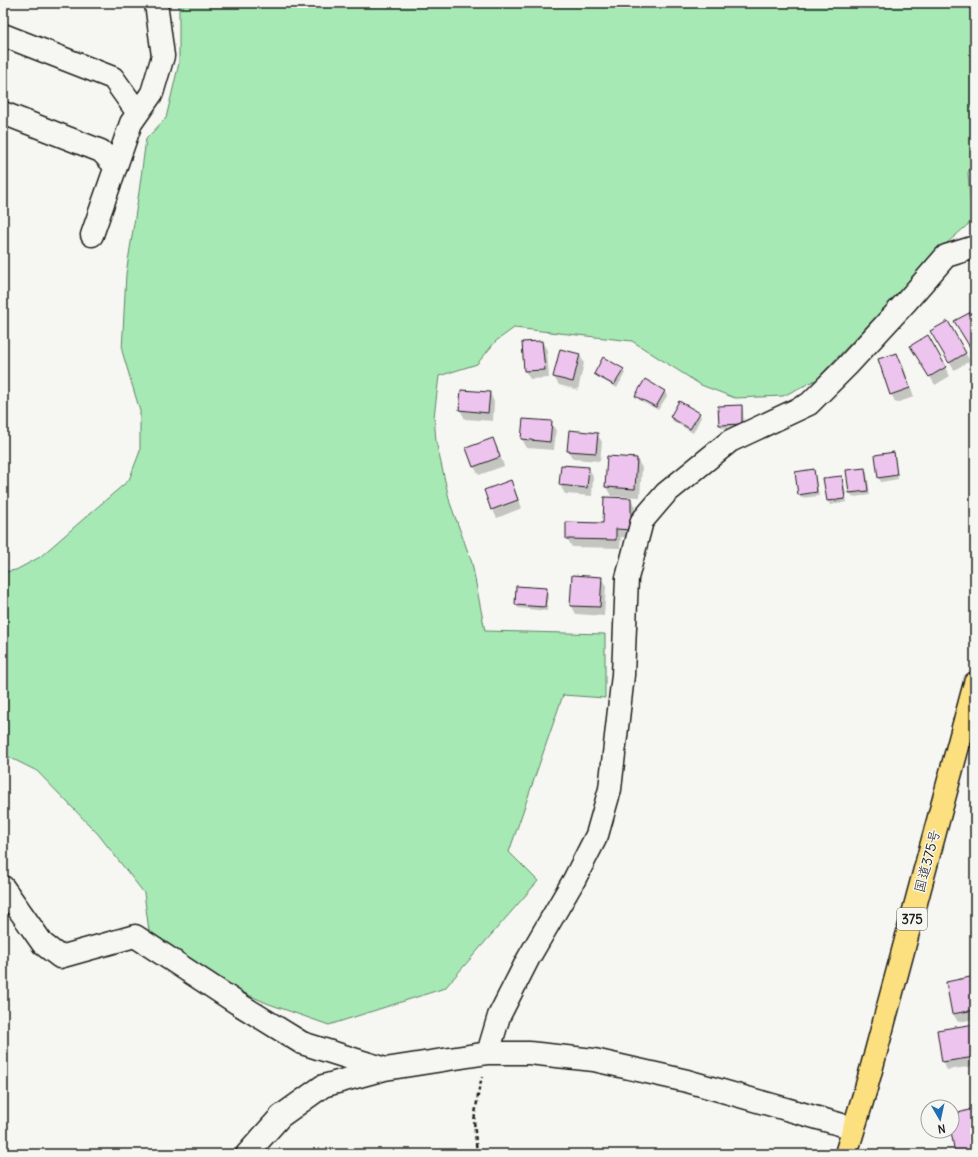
<svg xmlns="http://www.w3.org/2000/svg" width="978" height="1157" font-family="Delius,'Klee One',sans-serif">
	<rect width="100%" height="100%" fill="#f6f6f2"/>
	<filter id="ink" filterUnits="userSpaceOnUse"><feTurbulence type="fractalNoise" baseFrequency=".025" numOctaves="2"/><feDisplacementMap in="SourceGraphic" scale="8" xChannelSelector="R" yChannelSelector="G"/><feConvolveMatrix kernelMatrix="1 2 1 2 8 2 1 2 1" color-interpolation-filters="sRGB"/></filter>
	<g filter="url(#ink)">
		<path fill="#a6e9b4" stroke="#618268" d="M 179,3 L 975,3 L 975,156 L 968,173 L 972,221 L 939,250 L 816,380 L 783,396 L 735,398 L 701,385 L 632,341 L 514,328 L 496,341 L 477,364 L 439,376 L 434,417 L 436,441 L 450,503 L 472,563 L 485,631 L 605,634 L 605,698 L 563,695 L 509,852 L 538,881 L 445,988 L 329,1025 L 269,1004 L 221,983 L 149,931 L 144,893 L 98,834 L 37,771 L 3,754 L 3,572 L 16,570 L 40,557 L 87,516 L 129,480 L 140,451 L 140,411 L 122,351 L 126,274 L 139,192 L 146,139 L 166,118 L 179,63 Z"/>
		<path fill="#0003" d="M 947,322 L 970,361 L 954,370 L 932,331 Z
			M 927,337 L 950,376 L 935,385 L 912,346 Z
			M 542,342 L 547,350 L 549,378 L 530,379 L 525,371 L 523,343 Z
			M 897,354 L 902,362 L 914,397 L 896,403 L 891,394 Z
			M 580,355 L 584,363 L 578,390 L 559,385 L 554,377 Z
			M 623,370 L 625,373 L 617,388 L 597,377 L 595,374 Z
			M 665,392 L 667,396 L 658,410 L 639,400 L 637,396 Z
			M 490,393 L 494,402 L 493,421 L 465,419 L 460,410 Z
			M 741,406 L 743,410 L 744,427 L 722,428 L 720,424 Z
			M 699,413 L 701,417 L 693,433 L 673,421 L 671,417 Z
			M 524,420 L 551,422 L 556,430 L 554,450 L 527,448 L 522,439 Z
			M 597,434 L 602,442 L 600,461 L 573,459 L 568,451 Z
			M 492,439 L 497,447 L 504,466 L 479,475 L 474,467 L 467,448 Z
			M 893,453 L 895,457 L 898,479 L 881,482 L 879,478 Z
			M 608,458 L 637,459 L 642,468 L 640,497 L 611,496 L 606,487 Z
			M 561,466 L 589,468 L 593,476 L 592,496 L 565,494 L 560,485 Z
			M 864,469 L 867,473 L 870,495 L 853,497 L 850,493 L 847,471 Z
			M 813,470 L 815,474 L 819,496 L 801,498 L 799,495 Z
			M 841,477 L 844,481 L 847,502 L 830,505 L 828,501 L 825,479 Z
			M 510,482 L 515,490 L 522,508 L 497,518 L 492,509 Z
			M 631,499 L 635,507 L 635,538 L 621,537 L 620,548 L 572,547 L 567,538 L 604,524 Z
			M 601,578 L 606,586 L 604,616 L 576,614 L 571,605 Z
			M 546,589 L 548,593 L 547,611 L 518,608 L 516,604 Z
			M 975,977 L 975,1019 L 958,1022 L 953,1014 Z
			M 975,1025 L 975,1066 L 947,1070 L 943,1062 L 938,1031 Z
			M 975,1109 L 975,1154 L 956,1154 L 952,1131 L 952,1116 Z"/>
		<path fill="#edc4ed" stroke="#1c1c1c" d="M 975,310 L 975,351 L 973,352 L 954,321 Z
			M 948,321 L 966,353 L 949,363 L 930,331 Z
			M 928,335 L 946,367 L 929,377 L 910,346 Z
			M 542,341 L 545,370 L 524,371 L 522,342 Z
			M 560,349 L 580,354 L 573,382 L 553,377 Z
			M 897,353 L 910,388 L 890,395 L 878,359 Z
			M 603,357 L 624,369 L 614,385 L 594,374 Z
			M 645,379 L 665,391 L 656,407 L 635,396 Z
			M 461,390 L 490,392 L 488,413 L 459,410 Z
			M 679,401 L 700,413 L 690,429 L 670,417 Z
			M 742,405 L 742,424 L 719,425 L 718,406 Z
			M 523,419 L 552,421 L 550,442 L 521,439 Z
			M 569,430 L 598,433 L 596,453 L 567,451 Z
			M 493,438 L 500,457 L 473,467 L 466,448 Z
			M 894,452 L 897,475 L 878,478 L 875,455 Z
			M 607,456 L 637,458 L 635,489 L 605,487 Z
			M 561,465 L 589,467 L 587,488 L 559,485 Z
			M 865,468 L 868,491 L 849,493 L 846,470 Z
			M 814,469 L 817,492 L 798,495 L 795,472 Z
			M 842,476 L 845,499 L 827,501 L 823,478 Z
			M 511,480 L 518,500 L 491,510 L 484,490 Z
			M 604,497 L 631,498 L 631,530 L 616,529 L 616,540 L 566,539 L 566,522 L 603,523 Z
			M 572,575 L 602,577 L 600,607 L 570,606 Z
			M 516,586 L 547,588 L 545,607 L 515,605 Z
			M 975,976 L 975,1010 L 952,1014 L 946,982 Z
			M 975,1024 L 975,1057 L 942,1062 L 937,1030 Z
			M 975,1108 L 975,1150 L 955,1154 L 951,1131 L 952,1131 L 952,1115 Z"/>
		<g fill="none" stroke-linecap="round" stroke-linejoin="round">
			<g stroke="#1c1c1c" stroke-width="25">
				<path id="minor" d="M 3,35 L 113,78 L 138,113
					M 3,113 L 101,151 L 116,167
					M 92,235 L 131,123 L 152,93 L 163,56 L 156,3
					M 3,887 L 43,944 L 60,957 L 135,936 L 237,1003 L 302,1043 L 385,1069
					M 488,1053 L 499,1016 L 528,959 L 574,880 L 597,835 L 610,789 L 623,675 L 627,578 L 642,521 L 666,493 L 730,441 L 809,404 L 847,366 L 906,302 L 946,256 L 975,247
					M 247,1154 L 281,1116 L 323,1086 L 385,1069 L 488,1053 L 529,1053 L 594,1060 L 687,1081 L 853,1128"/>
			</g>
			<g stroke="#1c1c1c" stroke-width="25">
				<path id="highway" d="M 846,1154 L 867,1085 L 975,683"/>
			</g>
			<path stroke="#1c1c1c" stroke-width="2.5" stroke-dasharray="4 3" stroke-linecap="butt" d="M 477,1154 L 474,1121 L 479,1089 L 482,1077"/>
			<use href="#minor" stroke="#f6f6f2" stroke-width="22"/>
			<use href="#highway" stroke="#fce080" stroke-width="22"/>
		</g>
	</g>
	<g text-anchor="middle" dominant-baseline="central" stroke-width="3" stroke-linejoin="round" paint-order="stroke">
		<rect fill="#f6f6f2" stroke="#5d5d5c" stroke-width="1" x="897" y="908" width="30" height="22" rx="3"/>
		<g font-size="13" font-weight="bold" fill="#1c1c1c">
			<text x="912" y="919">375</text>
		</g>
		<g font-size="14" fill="#1c1c1c" stroke="#f6f6f2">
			<text transform="translate(927 861) rotate(-75)">国道375号</text>
		</g>
	</g>
	<rect width="978" height="1157" fill="none" stroke="#f6f6f2" stroke-width="16"/>
	<rect x="8" y="8" width="962" height="1141" fill="none" stroke="#1c1c1c" stroke-width="1.5" filter="url(#ink)"/>
	<g transform="translate(940 1119) rotate(171)"><circle r="19" fill="#f6f6f2" stroke="#9f9f9c"/>
	<path d="M0-3L7 15L0 10L-7 15Z" fill="#1f6fb2"/>
	<text y="-6" font-size="11" font-weight="bold" text-anchor="middle" fill="#1c1c1c">N</text>
	</g>
</svg>
